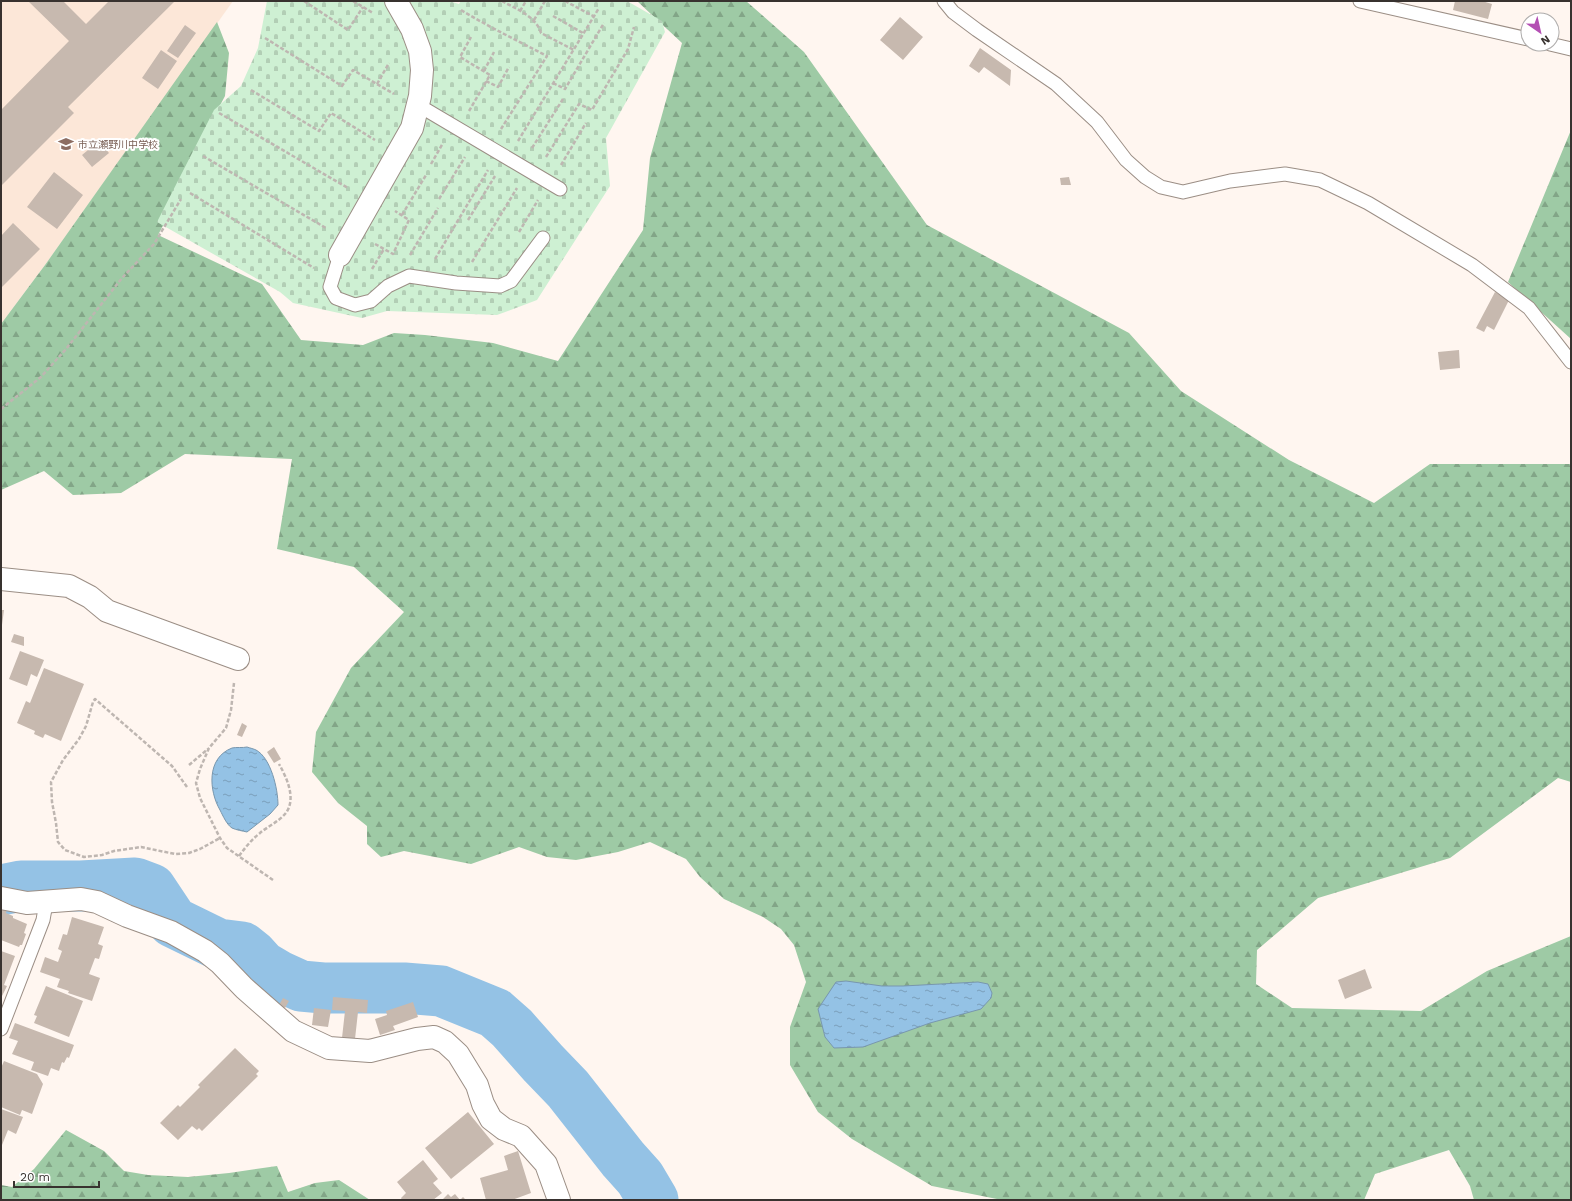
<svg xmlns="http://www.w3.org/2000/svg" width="1572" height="1201" font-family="'Work Sans','Noto Sans JP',sans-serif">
	<defs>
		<pattern id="forest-firs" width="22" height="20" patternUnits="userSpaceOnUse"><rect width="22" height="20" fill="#9ecaa5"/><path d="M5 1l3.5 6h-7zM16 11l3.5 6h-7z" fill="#82a587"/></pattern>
		<pattern id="cemetery-stones" width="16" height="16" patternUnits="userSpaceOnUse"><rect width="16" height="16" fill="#cef0d3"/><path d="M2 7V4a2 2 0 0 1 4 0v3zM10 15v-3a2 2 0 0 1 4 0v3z" fill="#b2ceb5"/></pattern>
		<pattern id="water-ripples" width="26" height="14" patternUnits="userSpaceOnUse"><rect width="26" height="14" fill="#94c2e5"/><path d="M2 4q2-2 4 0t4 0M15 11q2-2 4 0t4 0" fill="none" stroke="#7a9eba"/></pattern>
	</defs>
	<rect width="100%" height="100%" fill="#fff6f0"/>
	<path fill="#fce7d8" d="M 1,1 L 233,1 L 45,265 L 1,324 Z"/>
	<path fill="url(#forest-firs)" d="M 637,1 L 746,1 L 804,52 L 927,225 L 1129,333 L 1181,391 L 1289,460 L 1374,503 L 1430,464 L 1571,464 L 1571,782 L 1558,778 L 1450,858 L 1318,898 L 1257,950 L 1256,984 L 1292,1008 L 1421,1011 L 1487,971 L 1571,936 L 1571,1200 L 1474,1200 L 1470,1186 L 1449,1150 L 1375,1174 L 1364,1200 L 1002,1200 L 932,1186 L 852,1139 L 818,1112 L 790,1065 L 790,1027 L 806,982 L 794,945 L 781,929 L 763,917 L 724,899 L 700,877 L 686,859 L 650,842 L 618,852 L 576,860 L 547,857 L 519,847 L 471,864 L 404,851 L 381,857 L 367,844 L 367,826 L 338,803 L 312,772 L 316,732 L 351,668 L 404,612 L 354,567 L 277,549 L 292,459 L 185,454 L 121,493 L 73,495 L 44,471 L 1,490 L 1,324 L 45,265 L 217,22 L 229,53 L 225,96 L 198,147 L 186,183 L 158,235 L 262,284 L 301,340 L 363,345 L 394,333 L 425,335 L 493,343 L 558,361 L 643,230 L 650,158 L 682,43 Z
		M 1571,130 L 1571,339 L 1508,282 Z
		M 66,1130 L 104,1151 L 124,1171 L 148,1175 L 188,1177 L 229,1173 L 277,1166 L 288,1192 L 315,1183 L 339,1180 L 370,1200 L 1,1200 L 1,1185 L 12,1187 L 34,1169 Z"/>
	<path fill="url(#cemetery-stones)" d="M 267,1 L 449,1 L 459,4 L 461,1 L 627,1 L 662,21 L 665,32 L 606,138 L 610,186 L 537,300 L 497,315 L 387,311 L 362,318 L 293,303 L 280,292 L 157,222 L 214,110 L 241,86 L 258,48 Z"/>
	<path fill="url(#water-ripples)" stroke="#7897ae" d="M 247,747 C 250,748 254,749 256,750 C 271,758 278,789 278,805 L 270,814 L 247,832 C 243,831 236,830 232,828 C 227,825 223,816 220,810 C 209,791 206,758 232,748 C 236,747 243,748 247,747 Z
		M 846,981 L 882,986 L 903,986 L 978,982 L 988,984 L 992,993 L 991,998 L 981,1009 L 930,1023 L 863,1047 L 834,1048 L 825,1037 L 818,1009 L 836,982 Z"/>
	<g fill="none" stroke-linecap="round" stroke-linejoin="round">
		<path stroke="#94c2e5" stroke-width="51" d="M 1,890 L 21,886 L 81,886 L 135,883 L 151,889 L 173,922 L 218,944 L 242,947 L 252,955 L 262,966 L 279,976 L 301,986 L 323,988 L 404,988 L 441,991 L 495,1013 L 512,1028 L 543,1063 L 568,1089 L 623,1159 L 640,1178 L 653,1200"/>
	</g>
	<path fill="#c7b9af" d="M 28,1 L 63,1 L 86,24 L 109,1 L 173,1 L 174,2 L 68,107 L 74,113 L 1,186 L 1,110 L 69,41 Z
		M 1455,1 L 1482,1 L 1492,4 L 1488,19 L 1453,10 Z
		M 900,17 L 923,37 L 903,60 L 880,40 Z
		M 185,25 L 196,33 L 178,58 L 167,51 Z
		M 980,48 L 1011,70 L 1010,86 L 984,67 L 979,73 L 969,66 Z
		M 161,50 L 177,61 L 158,89 L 142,78 Z
		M 99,141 L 109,153 L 92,167 L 82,155 Z
		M 54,172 L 83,195 L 57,229 L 27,207 Z
		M 1069,177 L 1071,185 L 1061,185 L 1060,178 Z
		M 13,223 L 40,249 L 1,288 L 1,236 Z
		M 1495,292 L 1509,300 L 1494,330 L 1487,326 L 1484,332 L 1476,328 Z
		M 1459,350 L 1460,368 L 1440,370 L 1438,352 Z
		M 1,610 L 4,610 L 2,625 L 1,625 Z
		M 14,634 L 24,637 L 24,646 L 11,642 Z
		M 20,651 L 44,660 L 37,677 L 31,674 L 27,686 L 9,679 Z
		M 44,668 L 84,684 L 61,741 L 45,734 L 43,738 L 34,734 L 35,731 L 17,723 L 26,701 L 30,703 Z
		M 242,723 L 247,726 L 242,737 L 237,735 Z
		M 274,747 L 281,759 L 274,763 L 267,752 Z
		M 1,907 L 7,909 L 6,913 L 13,916 L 13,918 L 27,924 L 24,933 L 26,934 L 22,945 L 20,945 L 19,947 L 1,940 Z
		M 72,917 L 104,927 L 98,944 L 103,946 L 99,959 L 95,958 L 89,974 L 100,978 L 92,1001 L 68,993 L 69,991 L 57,987 L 60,979 L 40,972 L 45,957 L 58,962 L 62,951 L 58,949 L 63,934 L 67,935 Z
		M 1,951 L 15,956 L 4,985 L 7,986 L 2,996 L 1,996 Z
		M 1365,969 L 1372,988 L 1345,999 L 1338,980 Z
		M 46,986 L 83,1001 L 69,1037 L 34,1023 L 37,1016 L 34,1015 Z
		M 333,997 L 368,1000 L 367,1013 L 358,1012 L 355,1039 L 342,1038 L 345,1011 L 332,1010 Z
		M 283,998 L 289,1001 L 285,1008 L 279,1005 Z
		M 413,1002 L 418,1017 L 393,1026 L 395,1030 L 380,1035 L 375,1019 L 387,1015 L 386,1011 Z
		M 314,1008 L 331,1010 L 328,1027 L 312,1025 Z
		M 15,1023 L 74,1045 L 69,1058 L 67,1057 L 64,1063 L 62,1062 L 59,1071 L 51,1068 L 48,1076 L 31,1070 L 34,1062 L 12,1054 L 18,1041 L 9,1038 Z
		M 235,1048 L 259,1071 L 256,1074 L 258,1076 L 202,1131 L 199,1128 L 197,1130 L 192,1126 L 178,1140 L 160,1123 L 178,1105 L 180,1107 L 200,1087 L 198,1085 Z
		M 4,1061 L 37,1074 L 43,1084 L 32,1114 L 22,1110 L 20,1115 L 1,1107 L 1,1068 Z
		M 1,1109 L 23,1117 L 16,1134 L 8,1130 L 2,1145 L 1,1144 Z
		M 468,1112 L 494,1144 L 451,1179 L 425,1148 Z
		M 518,1151 L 531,1193 L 512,1200 L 486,1200 L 480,1178 L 508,1170 L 504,1156 Z
		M 423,1160 L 438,1179 L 433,1183 L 442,1193 L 433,1200 L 402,1200 L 401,1198 L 406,1193 L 397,1182 Z
		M 448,1194 L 451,1197 L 455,1194 L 460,1200 L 463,1197 L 466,1200 L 442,1200 Z"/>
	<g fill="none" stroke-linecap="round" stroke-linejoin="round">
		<g stroke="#9b8e85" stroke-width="15">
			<path id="service" d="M 944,1 L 953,12 L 977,30 L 1056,84 L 1097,122 L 1126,160 L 1145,177 L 1161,187 L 1183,192 L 1230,181 L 1285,174 L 1320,180 L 1368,203 L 1472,265 L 1529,308 L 1571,362
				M 1360,1 L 1528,39
				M 1550,44 L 1571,49
				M 418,105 L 560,189
				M 340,255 L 330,287 L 336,298 L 355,305 L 371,301 L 388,286 L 409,276 L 456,283 L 500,286 L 511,281 L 543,238
				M 1,1029 L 43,920 L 46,903"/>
		</g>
		<g stroke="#9b8e85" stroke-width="24">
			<path id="minor" d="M 340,255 L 412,128 L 420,96 L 422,70 L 420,51 L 412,29 L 396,1
				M 1,579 L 69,586 L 90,597 L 107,611 L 238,659
				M 1,898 L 27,903 L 81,899 L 97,902 L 127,916 L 171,932 L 205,951 L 220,963 L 244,988 L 293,1031 L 329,1048 L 370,1051 L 417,1039 L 434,1037 L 445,1042 L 458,1054 L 477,1085 L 483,1104 L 491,1119 L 504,1129 L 521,1136 L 546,1164 L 559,1200"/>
		</g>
		<path stroke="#beb6b1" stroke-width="2.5" stroke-dasharray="4 2" stroke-linecap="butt" d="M 304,1 L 348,30 L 363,7
			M 353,1 L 373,13
			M 502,1 C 516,9 536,16 541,33 L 574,50
			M 565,1 L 593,16
			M 461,10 C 489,27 518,41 547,56 L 501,129
			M 520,11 L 526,1
			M 553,16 L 583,33
			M 534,20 L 545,1
			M 265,38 L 342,86 L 353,70 L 394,94
			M 484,71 L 494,52
			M 486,81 L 498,87 L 509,67
			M 553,83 L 565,89 L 604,23
			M 377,84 L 389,63
			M 251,90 L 319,131 L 331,113 L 375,140
			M 469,111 L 490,75 L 460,57 L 471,37
			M 219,113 L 348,188
			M 518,141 L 599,8
			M 532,148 L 563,99
			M 203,156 L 326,228
			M 546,157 L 579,104 L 592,110 L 628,49 L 634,27
			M 431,164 L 443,143
			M 561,165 L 586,123
			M 190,193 L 314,268
			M 439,199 L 465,157
			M 402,215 L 426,175
			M 468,220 L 495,176
			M 519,232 L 538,200
			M 375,244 L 393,254 L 409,220 L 395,211
			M 410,255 L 438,208
			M 435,259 L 488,170
			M 472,262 L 517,188
			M 372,269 L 384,249
			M 1,409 L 41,377 L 66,349 L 122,278 L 154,244 L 181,199
			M 234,683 L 231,710 L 226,728 L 209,748 L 200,769 L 196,783 L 200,798 L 220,838 L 227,848 L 273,880
			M 189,765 L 208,749
			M 187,787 L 172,766 L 95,699 L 93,702 L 86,726 L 79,739 L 63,760 L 51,782 L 52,802 L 56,823 L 58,842 L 65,850 L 84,857 L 102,855 L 114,851 L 141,847 L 175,854 L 189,853 L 200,849 L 220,838
			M 239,856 C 245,848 251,840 260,833 C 267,827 278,822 285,814 C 297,800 287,778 279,764"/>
		<use href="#service" stroke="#fff" stroke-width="13"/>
		<use href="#minor" stroke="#fff" stroke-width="22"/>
	</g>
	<defs>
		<g id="school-bare" transform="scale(1.2)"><path d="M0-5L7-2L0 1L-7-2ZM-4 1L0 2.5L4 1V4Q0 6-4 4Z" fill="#8d6e63" stroke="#fff" stroke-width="2.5" paint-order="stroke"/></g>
	</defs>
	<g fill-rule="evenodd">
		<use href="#school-bare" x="66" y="144"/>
	</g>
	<g text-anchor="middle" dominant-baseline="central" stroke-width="4" stroke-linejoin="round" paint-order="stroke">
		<g font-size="10" fill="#785e54" stroke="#fff" text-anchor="start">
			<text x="78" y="144">市立瀬野川中学校</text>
		</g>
	</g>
	<rect width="1572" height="1201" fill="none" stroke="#38322f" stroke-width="4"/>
	<g transform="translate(1540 32) rotate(146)"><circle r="19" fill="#ffffff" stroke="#afadac"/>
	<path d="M0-3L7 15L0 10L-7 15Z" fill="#b44fb4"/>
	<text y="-6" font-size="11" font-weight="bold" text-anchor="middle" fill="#38322f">N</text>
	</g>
	<path d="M14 1181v6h85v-6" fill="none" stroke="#38322f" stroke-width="2"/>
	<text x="20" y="1181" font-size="12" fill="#38322f" stroke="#ffffff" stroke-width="3" paint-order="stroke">20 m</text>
</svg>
